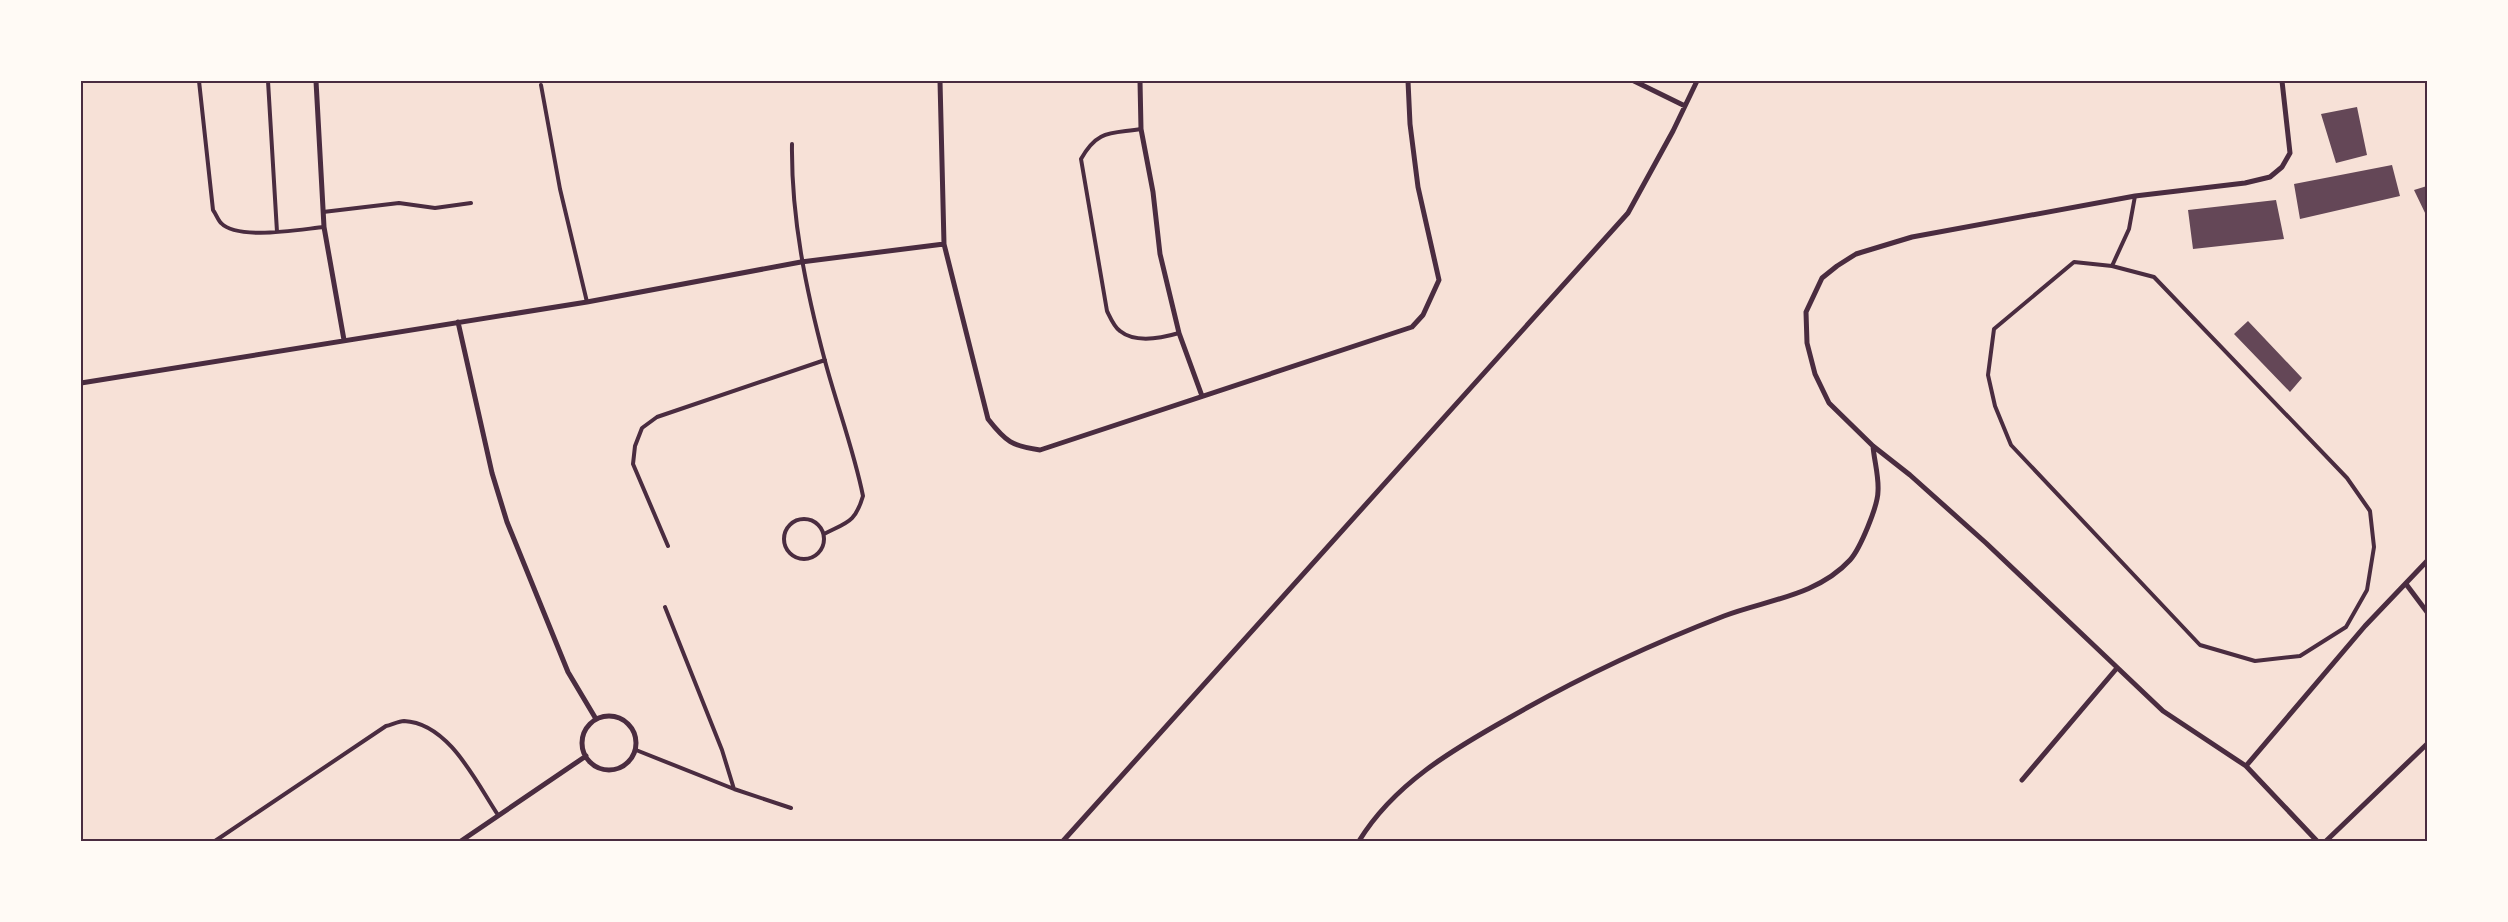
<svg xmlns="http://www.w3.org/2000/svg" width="2508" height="922" font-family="'Titillium Web',sans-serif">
	<rect width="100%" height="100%" fill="#f7e1d7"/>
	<path fill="#644757" d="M 2357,107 L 2367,155 L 2336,163 L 2321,114 Z
		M 2392,165 L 2400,196 L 2300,219 L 2294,184 Z
		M 2427,186 L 2427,217 L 2414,190 Z
		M 2276,200 L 2284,239 L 2193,249 L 2188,210 Z
		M 2248,321 L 2302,378 L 2290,392 L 2234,334 Z"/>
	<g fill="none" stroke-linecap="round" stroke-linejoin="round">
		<path stroke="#4a2c40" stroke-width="4" d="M 199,81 L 213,210 C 216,214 218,220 221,223 C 238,241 302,229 324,227
			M 268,81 L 277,232
			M 541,85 L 560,189 L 587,302
			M 1141,129 C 1111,134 1098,129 1081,159 L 1107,311 C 1110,317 1114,327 1120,331 C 1136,344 1162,338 1179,333
			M 792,144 C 791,217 806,290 825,361 C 837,406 854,451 863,496 C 855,523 847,522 824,534
			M 323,212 L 399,203 L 435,208 L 471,203
			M 2112,266 L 2154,277 L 2347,478 L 2370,511 L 2374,547 L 2367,590 L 2346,627 L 2300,656 L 2255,661 L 2200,645 L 2011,445 L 1995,406 L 1988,375 L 1994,329 L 2074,262 L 2112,266 L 2129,229 L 2135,196
			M784 539a20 20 0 1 1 40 0a20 20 0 1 1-40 0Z
			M 668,546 L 633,464 L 635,446 L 642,428 L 657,417 L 825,360
			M 665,607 L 722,750 L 734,789
			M 636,750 L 734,789 L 791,808
			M 215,841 L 386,726 C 391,725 399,721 404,721 C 449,723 476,782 498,815"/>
		<path stroke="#4a2c40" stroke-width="5" d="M 316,81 L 324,227 L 344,340
			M 940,81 L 944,244 L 988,419 C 1006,442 1012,446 1040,450 L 1412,327 L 1423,315 L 1439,280 L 1418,187 L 1410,124 L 1408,81
			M 1140,81 L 1141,129 L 1153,192 L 1160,254 L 1179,333 L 1202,396
			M 1634,81 L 1685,106
			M 2282,81 L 2290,153 L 2282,167 L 2270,177 L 2245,183 L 2135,196 L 1912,237 L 1856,254 L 1837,266 L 1822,278 L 1806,312 L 1807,343 L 1815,374 L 1829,403 L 1873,446 L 1910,475 L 1986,543 L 2163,711 L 2246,766 L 2317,841
			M 458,322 L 492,473 L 507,522 L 568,672 L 596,719
			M 81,383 L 587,302 L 801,262 L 944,244
			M 2406,584 L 2427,612
			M582 743a27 27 0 1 1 54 0a27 27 0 1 1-54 0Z
			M 2246,766 L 2365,626 L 2427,561
			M 2022,780 L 2117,668
			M 461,841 L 586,756
			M 1063,841 L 1628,213 L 1673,131 L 1697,81
			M 1359,841 C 1394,784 1452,750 1509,718 C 1578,678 1649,645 1724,616 C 1766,600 1817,596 1850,560 C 1860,549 1878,506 1878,491 C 1879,476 1874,460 1873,446
			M 2326,841 L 2427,744"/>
	</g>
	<rect width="2508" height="922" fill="none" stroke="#fffaf5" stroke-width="165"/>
	<rect x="82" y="82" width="2344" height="758" fill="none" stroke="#4a2c40" stroke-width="2"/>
</svg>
